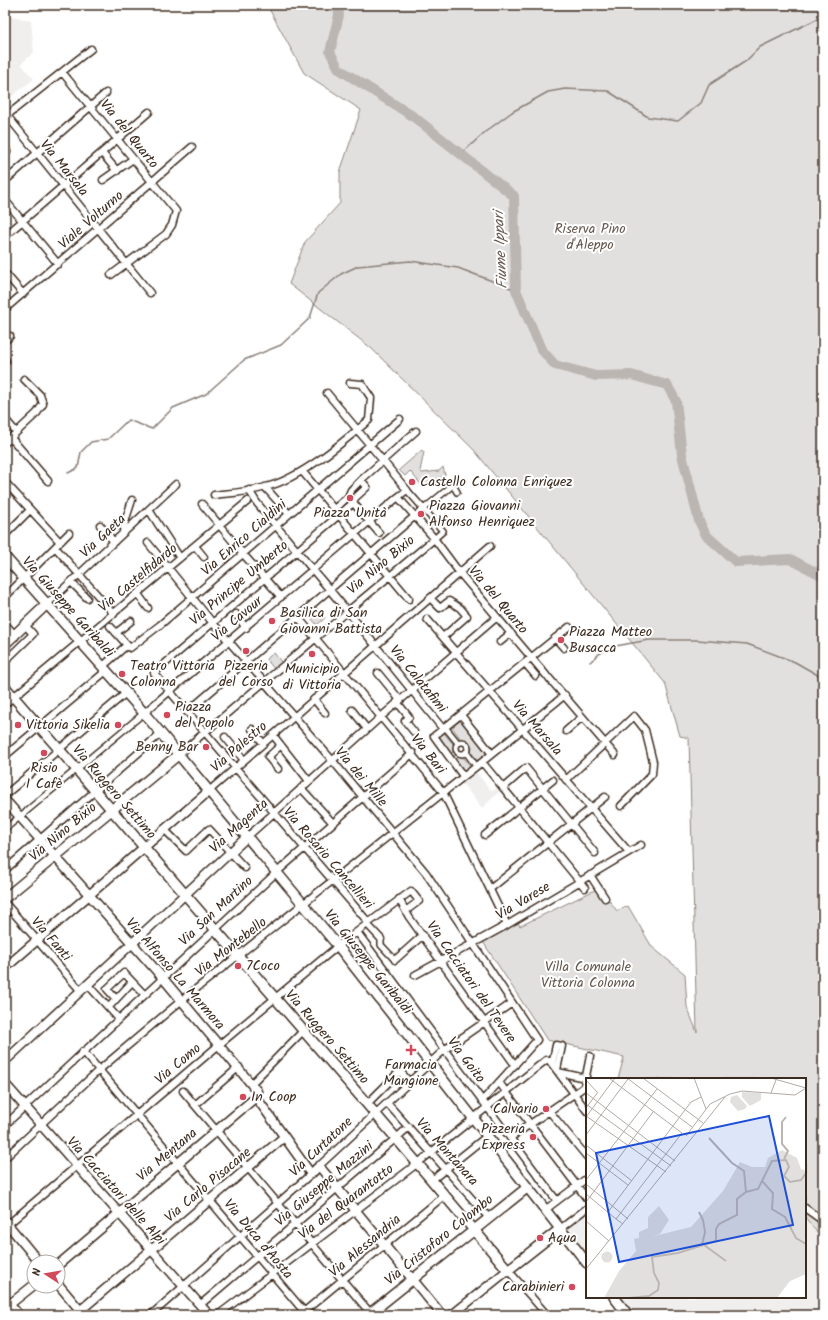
<svg xmlns="http://www.w3.org/2000/svg" width="828" height="1320" font-family="Kalam,sans-serif">
	<rect width="100%" height="100%" fill="#fff"/>
	<filter id="ink" filterUnits="userSpaceOnUse"><feTurbulence type="fractalNoise" baseFrequency=".025" numOctaves="2"/><feDisplacementMap in="SourceGraphic" scale="8" xChannelSelector="R" yChannelSelector="G"/><feConvolveMatrix kernelMatrix="1 2 1 2 8 2 1 2 1" color-interpolation-filters="sRGB"/></filter>
	<g filter="url(#ink)">
		<path fill="#f1efee" d="M 13,16 L 31,21 L 34,52 L 21,64 L 34,79 L 5,102 L 5,18 Z
			M 475,771 L 489,788 L 493,791 L 497,788 L 500,791 L 482,808 L 461,782 Z
			M 587,1213 L 587,1257 L 565,1230 Z
			M 805,1217 L 823,1240 L 823,1315 L 633,1315 L 619,1297 L 805,1297 Z"/>
		<path fill="#e2e0de" stroke="#8e857e" d="M 267,5 L 823,5 L 823,1240 L 805,1217 L 805,1079 L 618,1079 L 624,1057 L 547,1040 L 483,942 L 517,922 L 520,926 L 597,889 L 604,902 L 608,899 L 617,911 L 628,906 L 652,947 L 685,974 L 687,1007 L 697,1032 L 689,738 L 680,736 L 665,683 L 474,450 L 371,348 L 289,284 L 305,242 L 340,203 L 340,172 L 361,110 L 304,73 Z
			M 422,450 L 424,452 L 420,471 L 422,473 L 439,471 L 443,467 L 445,475 L 432,483 L 430,481 L 423,487 L 410,471 L 405,476 L 399,470 Z
			M 315,606 L 325,618 L 317,625 L 307,613 Z
			M 274,653 L 283,664 L 275,670 L 266,659 Z
			M 461,720 L 487,754 L 478,761 L 471,752 L 472,747 L 469,741 L 460,738 L 452,727 Z
			M 444,733 L 453,744 L 453,752 L 450,754 L 438,738 Z
			M 455,755 L 464,758 L 471,767 L 464,772 L 452,757 Z"/>
		<g fill="none" stroke-linecap="round" stroke-linejoin="round">
			<path stroke="#887e77" stroke-width="1.5" d="M 460,155 L 485,132 L 512,112 L 548,92 L 565,89 L 608,91 L 648,117 L 678,121 L 701,103 L 709,85 L 746,61 L 760,47 L 823,16
				M 68,473 L 78,468 L 81,452 L 91,442 L 108,439 L 128,420 L 152,429 L 173,408 L 206,394 L 244,360 L 281,345 L 310,318 L 318,293 L 341,274 L 358,266 L 410,261 L 458,268 L 516,290
				M 590,662 L 599,654 L 610,647 L 649,640 L 697,640 L 747,644 L 795,662 L 823,678"/>
			<path stroke="#bcb6b3" stroke-width="10" d="M 338,5 L 339,15 L 330,52 L 339,69 L 414,117 L 514,196 L 516,290 L 541,349 L 555,365 L 596,376 L 631,375 L 667,385 L 676,401 L 682,455 L 699,521 L 706,535 L 736,562 L 790,559 L 823,576"/>
			<g stroke="#3b2a1e" stroke-width="8">
				<path id="pedestrian" d="M 407,490 L 443,531 L 433,540
					M 415,516 L 453,485 L 457,492
					M 316,638 L 348,611
					M 445,727 L 458,743
					M456 748a6 6 0 1 1 12 0a6 6 0 1 1-12 0Z
					M 466,752 L 476,766
					M 5,829 L 144,713
					M 381,939 L 381,945 L 395,960"/>
			</g>
			<g stroke="#3b2a1e" stroke-width="9">
				<path id="minor" d="M 62,72 L 176,211 L 172,225 L 166,234 L 111,275
					M 5,113 L 150,293
					M 5,117 L 91,49
					M 5,145 L 7,152
					M 102,153 L 117,171
					M 103,180 L 133,159
					M 5,181 L 106,93
					M 5,200 L 58,264
					M 5,236 L 149,112
					M 5,273 L 23,294
					M 5,309 L 192,147
					M 5,341 L 10,336
					M 5,360 L 6,361
					M 327,393 L 407,490 L 398,497 L 433,537 L 459,572 L 546,675
					M 5,419 L 16,432
					M 11,438 L 48,481
					M 5,443 L 37,413 L 43,404 L 40,395 L 24,379
					M 302,471 L 409,599
					M 361,480 L 367,487 L 355,498 L 353,503 L 154,673 L 369,923
					M 5,482 L 60,542
					M 265,487 L 289,514
					M 249,490 L 257,503 L 354,619 L 443,729 L 569,627
					M 214,495 C 231,493 249,492 266,487 C 301,478 341,444 369,420 L 371,398 L 362,384 L 350,383
					M 350,499 L 379,533
					M 202,504 L 244,555 L 281,597
					M 334,509 L 348,497 L 351,490 L 361,480 L 416,431
					M 149,510 L 180,558
					M 100,525 L 114,542
					M 123,533 C 122,529 130,507 132,500
					M 5,535 L 30,510
					M 148,543 L 212,622 L 332,760 L 426,873 L 537,1040 L 482,1101
					M 195,546 L 204,557
					M 55,547 L 114,614
					M 71,582 L 87,598
					M 138,594 L 148,608
					M 5,597 L 69,533
					M 430,598 L 440,608 L 449,601 L 460,608 L 467,616 L 443,637
					M 46,605 L 176,484
					M 348,611 L 433,540
					M 236,614 L 246,628
					M 298,617 L 443,792 L 507,925
					M 427,619 L 629,852
					M 110,626 L 127,645
					M 116,633 L 131,621
					M 555,638 L 564,648
					M 500,642 L 511,633
					M 5,661 L 33,634 L 25,625
					M 525,663 L 536,676
					M 102,667 L 127,645 L 130,648 L 160,625 L 400,419
					M 378,673 L 400,700
					M 549,678 L 615,755
					M 565,695 L 482,762 L 585,888
					M 314,699 L 325,713
					M 397,702 L 409,717 L 405,721 L 414,732
					M 5,704 L 248,501
					M 352,710 L 367,729
					M 187,712 L 415,516
					M 144,713 L 398,497
					M 461,715 L 492,754
					M 252,729 L 263,743
					M 443,729 L 434,736 L 463,776
					M 566,731 L 582,717
					M 273,735 L 309,781
					M 225,737 L 244,760
					M 178,755 L 316,638
					M 5,756 L 106,671
					M 278,769 L 268,757 L 281,745
					M 566,780 L 634,716 L 645,730 L 653,762 L 652,774 L 621,806
					M 301,788 L 332,822
					M 503,788 L 526,768 L 595,853
					M 209,791 L 490,546
					M 5,795 L 126,693
					M 164,829 L 186,851 L 209,829 L 245,868
					M 485,835 L 553,780
					M 247,837 L 382,716 L 497,617
					M 5,870 L 160,734
					M 590,875 L 605,898
					M 490,889 L 605,797
					M 399,899 L 409,917 L 515,1065
					M 5,903 L 80,990
					M 367,924 L 381,939
					M 357,932 L 557,1201
					M 395,960 L 423,935
					M 415,975 L 507,925 L 641,845
					M 87,984 L 118,1018
					M 116,999 L 107,989 L 124,973 L 144,994
					M 109,1007 L 132,982
					M 83,1051 L 307,1315
					M 552,1064 L 556,1045 L 562,1046 L 557,1070
					M 558,1072 L 585,1078
					M 499,1082 L 506,1092 L 546,1060 L 549,1060 L 587,1111
					M 251,1084 L 303,1031
					M 584,1086 L 590,1056
					M 183,1091 L 372,1315
					M 387,1103 L 489,1218
					M 367,1104 L 400,1071 L 410,1083
					M 195,1105 L 239,1067
					M 550,1112 L 587,1157
					M 5,1125 L 277,872 L 413,753
					M 510,1138 L 587,1085
					M 5,1158 L 99,1070 L 182,1000 L 482,762
					M 319,1166 L 444,1050 L 512,1003
					M 432,1180 L 487,1136
					M 805,1208 L 823,1221
					M 545,1210 L 587,1178
					M 5,1227 L 220,1044 L 338,946 L 411,891 L 419,901 L 407,910
					M 560,1229 L 587,1208
					M 508,1270 L 547,1315
					M 5,1298 L 20,1315
					M 200,1305 L 409,1127
					M 151,1315 L 311,1174
					M 218,1315 L 418,1163 L 506,1092 L 587,1199
					M 300,1315 L 445,1195"/>
			</g>
			<g stroke="#3b2a1e" stroke-width="11">
				<path id="tertiary" d="M 5,800 L 162,977 L 257,1091 L 256,1097 L 311,1174 L 319,1166 L 442,1315
					M 5,968 L 209,791
					M 5,1061 L 247,837
					M 5,1084 L 209,1315
					M 5,1221 L 39,1262
					M 58,1265 L 256,1097
					M 58,1284 L 84,1315
					M 5,1308 L 34,1285
					M 75,1315 L 284,1137
					M 452,1315 L 508,1270"/>
			</g>
			<g stroke="#3b2a1e" stroke-width="12">
				<path id="secondary" d="M 5,557 L 144,713 L 338,946 L 587,1263
					M 5,626 L 14,636
					M 5,644 L 46,605
					M 5,687 L 367,1104 L 508,1270 L 560,1229
					M 5,898 L 178,755
					M 614,1297 L 628,1315
					M 368,1315 L 528,1187"/>
			</g>
			<use href="#pedestrian" stroke="#fff" stroke-width="5"/>
			<use href="#minor" stroke="#fff" stroke-width="6"/>
			<use href="#tertiary" stroke="#fff" stroke-width="8"/>
			<use href="#secondary" stroke="#fff" stroke-width="9"/>
		</g>
	</g>
	<g fill="#d1495b" stroke="#fff" stroke-width="1.5">
		<circle cx="412" cy="482" r="4"/>
		<circle cx="350" cy="498" r="4"/>
		<circle cx="421" cy="514" r="4"/>
		<circle cx="272" cy="621" r="4"/>
		<circle cx="561" cy="640" r="4"/>
		<circle cx="246" cy="651" r="4"/>
		<circle cx="312" cy="654" r="4"/>
		<circle cx="122" cy="674" r="4"/>
		<circle cx="167" cy="715" r="4"/>
		<circle cx="18" cy="725" r="4"/>
		<circle cx="118" cy="725" r="4"/>
		<circle cx="206" cy="747" r="4"/>
		<circle cx="44" cy="753" r="4"/>
		<circle cx="238" cy="966" r="4"/>
		<path d="M409 1044h4v4h4v4h-4v4h-4v-4h-4v-4h4z"/>
		<circle cx="243" cy="1097" r="4"/>
		<circle cx="546" cy="1109" r="4"/>
		<circle cx="533" cy="1137" r="4"/>
		<circle cx="540" cy="1238" r="4"/>
		<circle cx="572" cy="1287" r="4"/>
	</g>
	<g text-anchor="middle" dominant-baseline="central" stroke-width="4" stroke-linejoin="round" paint-order="stroke">
		<g font-size="14" fill="#3b2a1e" stroke="#fff">
			<text transform="translate(129 134) rotate(51)">Via del Quarto</text>
			<text transform="translate(64 168) rotate(51)">Via Marsala</text>
			<text transform="translate(91 220) rotate(-41)">Viale Volturno</text>
			<text transform="translate(103 536) rotate(-43)">Via Gaeta</text>
			<text transform="translate(244 538) rotate(-41)">Via Enrico Cialdini</text>
			<text transform="translate(381 565) rotate(-40)">Via Nino Bixio</text>
			<text transform="translate(138 578) rotate(-40)">Via Castelfidardo</text>
			<text transform="translate(239 583) rotate(-40)">Via Principe Umberto</text>
			<text transform="translate(498 600) rotate(50)">Via del Quarto</text>
			<text transform="translate(68 607) rotate(48)">Via Giuseppe Garibaldi</text>
			<text transform="translate(237 619) rotate(-40)">Via Cavour</text>
			<text transform="translate(418 679) rotate(51)">Via Calatafimi</text>
			<text transform="translate(537 728) rotate(49)">Via Marsala</text>
			<text transform="translate(239 747) rotate(-41)">Via Palestro</text>
			<text transform="translate(428 754) rotate(51)">Via Bari</text>
			<text transform="translate(361 777) rotate(50)">Via dei Mille</text>
			<text transform="translate(114 792) rotate(49)">Via Ruggero Settimo</text>
			<text transform="translate(239 826) rotate(-42)">Via Magenta</text>
			<text transform="translate(63 832) rotate(-40)">Via Nino Bixio</text>
			<text transform="translate(328 858) rotate(49)">Via Rosario Cancellieri</text>
			<text transform="translate(523 901) rotate(-31)">Via Varese</text>
			<text transform="translate(216 911) rotate(-43)">Via San Martino</text>
			<text transform="translate(51 939) rotate(49)">Via Fanti</text>
			<text transform="translate(231 947) rotate(-38)">Via Montebello</text>
			<text transform="translate(368 962) rotate(51)">Via Giuseppe Garibaldi</text>
			<text transform="translate(175 974) rotate(49)">Via Alfonso La Marmora</text>
			<text transform="translate(471 982) rotate(55)">Via Cacciatori del Tevere</text>
			<text transform="translate(327 1037) rotate(49)">Via Ruggero Settimo</text>
			<text transform="translate(466 1060) rotate(53)">Via Goito</text>
			<text transform="translate(178 1064) rotate(-40)">Via Como</text>
			<text transform="translate(321 1147) rotate(-43)">Via Curtatone</text>
			<text transform="translate(447 1152) rotate(48)">Via Montanara</text>
			<text transform="translate(167 1155) rotate(-40)">Via Mentana</text>
			<text transform="translate(324 1184) rotate(-40)">Via Giuseppe Mazzini</text>
			<text transform="translate(208 1185) rotate(-40)">Via Carlo Pisacane</text>
			<text transform="translate(116 1191) rotate(48)">Via Cacciatori delle Alpi</text>
			<text transform="translate(346 1202) rotate(-37)">Via del Quarantotto</text>
			<text transform="translate(258 1239) rotate(50)">Via Duca d'Aosta</text>
			<text transform="translate(439 1240) rotate(-39)">Via Cristoforo Colombo</text>
			<text transform="translate(365 1246) rotate(-40)">Via Alessandria</text>
		</g>
		<g font-size="14" fill="#65584e" stroke="#fff">
			<text x="590" y="229">Riserva Pino<tspan x="590" dy="16">d'Aleppo</tspan></text>
			<text x="588" y="967">Villa Comunale<tspan x="588" dy="16">Vittoria Colonna</tspan></text>
		</g>
		<g font-size="14" fill="#3b2a1e" stroke="#fff" text-anchor="start">
			<text x="420" y="482">Castello Colonna Enriquez</text>
			<text x="429" y="506">Piazza Giovanni<tspan x="429" dy="16">Alfonso Henriquez</tspan></text>
			<text x="350" y="513" text-anchor="middle">Piazza Unità</text>
			<text x="280" y="613">Basilica di San<tspan x="280" dy="16">Giovanni Battista</tspan></text>
			<text x="569" y="632">Piazza Matteo<tspan x="569" dy="16">Busacca</tspan></text>
			<text x="130" y="666">Teatro Vittoria<tspan x="130" dy="16">Colonna</tspan></text>
			<text x="246" y="666" text-anchor="middle">Pizzeria<tspan x="246" dy="16">del Corso</tspan></text>
			<text x="312" y="669" text-anchor="middle">Municipio<tspan x="312" dy="16">di Vittoria</tspan></text>
			<text x="175" y="707">Piazza<tspan x="175" dy="16">del Popolo</tspan></text>
			<text x="26" y="725">Vittoria</text>
			<text x="110" y="725" text-anchor="end">Sikelia</text>
			<text x="198" y="747" text-anchor="end">Benny Bar</text>
			<text x="44" y="768" text-anchor="middle">Risio<tspan x="44" dy="16">I Cafè</tspan></text>
			<text x="246" y="966">7Coco</text>
			<text x="411" y="1065" text-anchor="middle">Farmacia<tspan x="411" dy="16">Mangione</tspan></text>
			<text x="251" y="1097">In Coop</text>
			<text x="538" y="1109" text-anchor="end">Calvario</text>
			<text x="525" y="1129" text-anchor="end">Pizzeria<tspan x="525" dy="16">Express</tspan></text>
			<text x="548" y="1238">Aqua</text>
			<text x="564" y="1287" text-anchor="end">Carabinieri</text>
		</g>
		<g font-size="15" font-style="italic" fill="#685b52" stroke="#fff">
			<text transform="translate(501 250) rotate(-93)">Fiume Ippari</text>
		</g>
	</g>
	<g transform="translate(586 1078)">
		<rect width="220" height="220" fill="#fff"/>
		<path d="M 156,14 L 175,15 L 175,22 L 164,28 L 156,19 ZM 151,17 L 161,28 L 159,31 L 152,33 L 144,24 L 145,19 ZM 196,72 L 211,80 L 215,91 L 220,93 L 220,196 L 204,203 L 191,220 L 18,220 L 33,193 L 50,173 L 48,161 L 53,160 L 53,154 L 62,150 L 62,139 L 73,128 L 83,142 L 74,156 L 68,158 L 105,149 L 137,113 L 154,84 L 166,89 L 179,89 L 182,80 ZM15.5 179a5.5 5.5 0 1 1 11 0a5.5 5.5 0 1 1-11 0Z" fill="#e2e0de"/>
		<path fill="none" stroke="#bcb6b3" stroke-width="2" d="M 123,60 L 146,85 L 158,93 L 160,114M 198,81 L 202,73 L 196,66 L 196,44 L 200,39M 176,103 L 187,115 L 186,131 L 199,139 L 210,160 L 220,166M 113,134 L 117,142 L 119,154 L 116,167M 118,167 L 140,183M 43,220 L 63,218 L 72,212 L 73,205 L 68,195 L 66,179 L 92,175 L 130,163 L 130,151 L 133,146 L 151,137 L 151,121 L 160,114 L 172,111 L 186,83 L 200,82 L 203,89 L 198,98 L 204,104 L 215,102 L 220,95"/>
		<path fill="none" stroke="#b1aaa5" stroke-width="1" d="M 23,0 L 96,55M 41,0 L 106,49M 57,0 L 117,45M 108,0 L 120,31M 185,0 L 220,10M 0,2 L 11,14M 0,15 L 89,83M 185,15 L 190,2M 0,26 L 85,88M 0,30 L 12,14M 0,38 L 80,94M 0,39 L 29,0M 0,57 L 42,1M 100,58 L 124,26 L 144,16 L 156,13 L 209,17 L 220,10M 0,67 L 46,103M 0,75 L 42,107M 0,102 L 71,11M 0,106 L 42,141M 0,116 L 30,141M 0,124 L 67,34M 22,134 L 105,24 L 115,19M 0,143 L 23,163M 37,146 L 30,141 L 96,55M 0,191 L 139,19"/>
		<path fill="#1d4ed8" fill-opacity="0.15" stroke="#1d4ed8" stroke-width="2" d="M 183,38 L 207,147 L 33,184 L 10,75 Z"/>
		<rect width="220" height="220" fill="none" stroke="#3b2a1e" stroke-width="2"/>
	</g>
	<rect width="828" height="1320" fill="none" stroke="#fff" stroke-width="20"/>
	<rect x="10" y="10" width="808" height="1300" fill="none" stroke="#3b2a1e" stroke-width="1.5" filter="url(#ink)"/>
	<g transform="translate(46 1274) rotate(282)"><circle r="19" fill="#ffffff" stroke="#b1aaa5"/>
	<path d="M0-3L7 15L0 10L-7 15Z" fill="#d1495b"/>
	<text y="-6" font-size="11" font-weight="bold" text-anchor="middle" fill="#3b2a1e">N</text>
	</g>
</svg>
